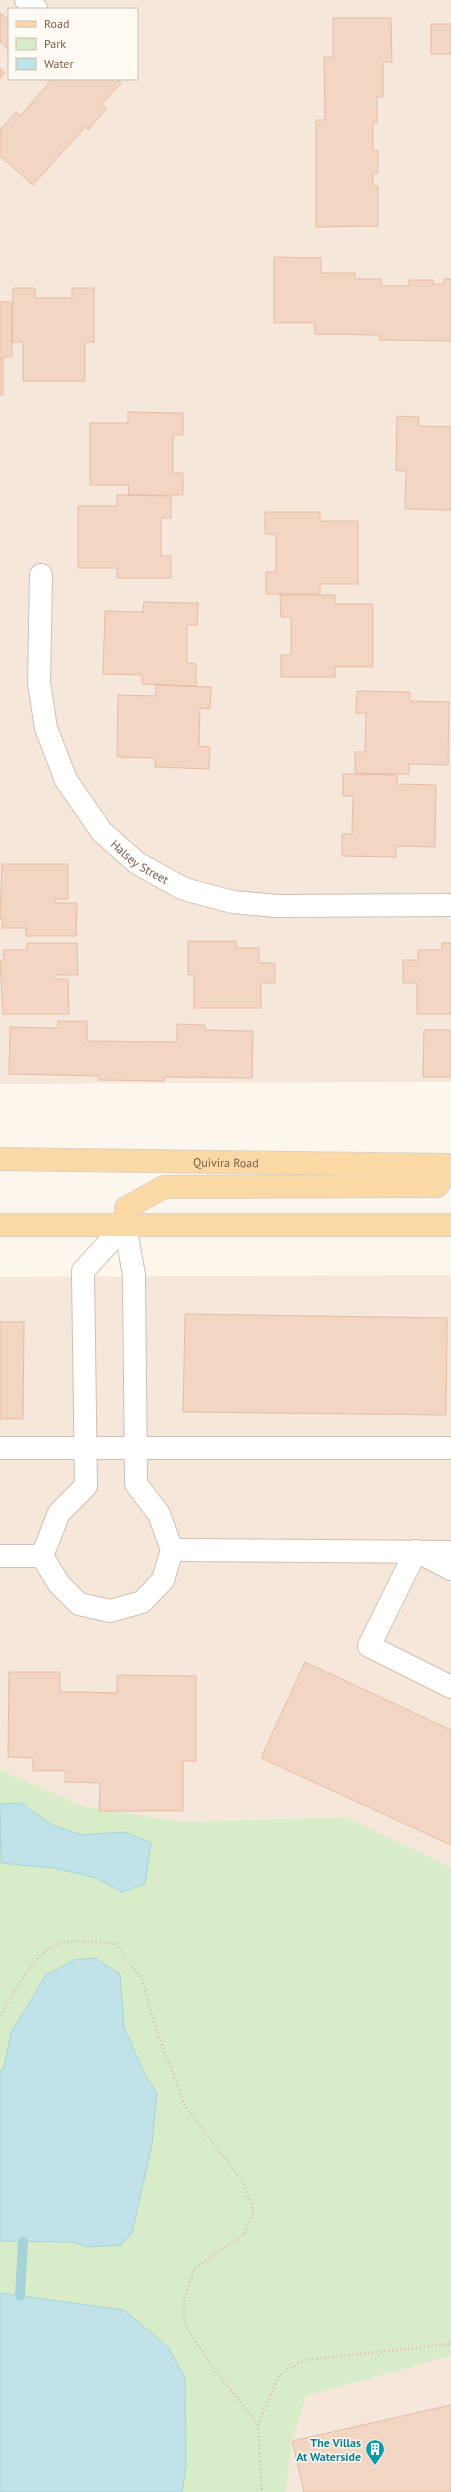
<svg xmlns="http://www.w3.org/2000/svg" width="451" height="2492" font-family="'PT Sans',sans-serif">
	<rect width="100%" height="100%" fill="#fdf6ec"/>
	<path fill="#f5e8da" fill-rule="evenodd" d="M 0,0 L 451,0 L 451,1082 L 0,1084 ZM 9,9 L 137,9 L 137,79 L 9,79 Z
		M 451,1275 L 451,1867 L 345,1817 L 182,1822 L 83,1806 L 0,1770 L 0,1277 Z
		M 451,2356 L 451,2492 L 286,2492 L 292,2441 L 305,2396 Z"/>
	<path fill="#d8ecc9" d="M 0,1770 L 83,1806 L 182,1822 L 345,1817 L 451,1867 L 451,2356 L 306,2396 L 292,2441 L 286,2492 L 0,2492 Z"/>
	<path fill="#bfe3e8" stroke="#a5d3da" d="M 21,1803 L 52,1825 L 82,1835 L 125,1832 L 151,1843 L 145,1884 L 122,1892 L 93,1877 L 54,1868 L 1,1863 L 0,1804 Z
		M 95,1958 L 120,1974 L 124,2027 L 145,2075 L 157,2093 L 152,2144 L 132,2233 L 121,2245 L 89,2247 L 72,2242 L 0,2241 L 0,2072 L 4,2067 L 11,2033 L 46,1975 L 74,1960 Z
		M 0,2293 L 124,2310 L 168,2347 L 185,2378 L 186,2467 L 182,2492 L 0,2492 Z"/>
	<g fill="none" stroke-linecap="round" stroke-linejoin="round">
		<path stroke="#a5d3da" stroke-width="10" d="M 20,2296 L 23,2242"/>
	</g>
	<path fill="#f3d5c3" stroke="#e6bba3" d="M 0,13 L 7,18 L 9,15 L 9,50 L 0,42 Z
		M 333,18 L 391,18 L 392,62 L 383,62 L 383,97 L 377,97 L 377,122 L 373,123 L 373,151 L 378,151 L 378,173 L 373,173 L 373,186 L 378,186 L 378,226 L 316,227 L 316,120 L 325,120 L 324,57 L 333,57 Z
		M 431,24 L 451,24 L 451,54 L 431,54 Z
		M 0,68 L 5,73 L 0,79 Z
		M 48,79 L 118,79 L 121,83 L 102,104 L 106,109 L 88,130 L 85,127 L 33,185 L 0,156 L 0,130 L 16,112 L 20,116 L 51,81 Z
		M 274,257 L 321,258 L 321,273 L 355,273 L 355,279 L 381,279 L 381,286 L 409,286 L 409,280 L 433,280 L 433,284 L 444,284 L 444,279 L 451,279 L 451,341 L 379,340 L 379,335 L 315,334 L 315,323 L 274,323 Z
		M 13,288 L 35,288 L 35,298 L 72,298 L 72,288 L 94,288 L 94,342 L 85,342 L 85,381 L 23,381 L 23,342 L 12,342 Z
		M 0,302 L 12,302 L 12,357 L 3,357 L 3,395 L 0,395 Z
		M 128,412 L 183,413 L 183,435 L 173,435 L 173,473 L 183,473 L 183,495 L 128,495 L 129,485 L 90,485 L 90,423 L 128,423 Z
		M 397,416 L 419,417 L 418,426 L 451,427 L 451,510 L 405,509 L 406,471 L 396,470 Z
		M 117,495 L 171,496 L 171,518 L 161,518 L 161,556 L 171,556 L 171,578 L 117,578 L 117,568 L 78,568 L 78,506 L 117,506 Z
		M 265,512 L 320,512 L 320,521 L 358,521 L 358,584 L 320,584 L 320,594 L 266,594 L 266,572 L 276,572 L 276,534 L 265,534 Z
		M 280,595 L 335,595 L 335,604 L 373,604 L 373,667 L 335,667 L 335,677 L 281,677 L 281,655 L 291,655 L 291,617 L 281,617 Z
		M 144,602 L 198,603 L 197,625 L 187,625 L 187,663 L 196,664 L 196,686 L 142,684 L 142,675 L 103,674 L 105,611 L 143,612 Z
		M 156,685 L 211,687 L 210,709 L 200,708 L 199,746 L 210,747 L 209,769 L 155,767 L 155,758 L 117,757 L 118,695 L 156,696 Z
		M 357,691 L 410,692 L 410,701 L 449,702 L 448,765 L 409,764 L 409,774 L 355,773 L 355,752 L 365,752 L 366,713 L 356,713 Z
		M 343,774 L 397,775 L 397,784 L 436,785 L 435,847 L 396,846 L 396,857 L 342,856 L 342,834 L 352,834 L 353,796 L 343,796 Z
		M 2,864 L 68,864 L 68,899 L 55,899 L 55,903 L 77,903 L 76,936 L 26,936 L 26,928 L 2,928 L 3,919 L 0,919 Z
		M 188,941 L 236,941 L 236,948 L 259,948 L 259,963 L 275,963 L 275,983 L 261,983 L 261,1008 L 194,1008 L 194,975 L 188,975 Z
		M 27,943 L 77,943 L 78,975 L 56,975 L 56,979 L 68,979 L 69,1014 L 3,1014 L 0,960 L 4,960 L 3,950 L 27,950 Z
		M 442,943 L 451,943 L 451,1014 L 417,1014 L 417,983 L 403,983 L 403,960 L 418,960 L 418,950 L 442,950 Z
		M 58,1021 L 87,1021 L 87,1041 L 177,1042 L 177,1024 L 205,1025 L 205,1030 L 253,1031 L 252,1078 L 164,1077 L 164,1081 L 99,1080 L 99,1076 L 9,1074 L 10,1027 L 58,1028 Z
		M 424,1030 L 451,1030 L 451,1077 L 423,1077 Z
		M 185,1314 L 447,1318 L 446,1415 L 183,1412 Z
		M 0,1322 L 24,1322 L 23,1419 L 0,1419 Z
		M 305,1662 L 451,1730 L 451,1845 L 261,1758 Z
		M 9,1672 L 60,1672 L 60,1692 L 80,1692 L 117,1693 L 117,1675 L 196,1676 L 196,1761 L 183,1761 L 183,1811 L 99,1811 L 100,1783 L 65,1782 L 66,1771 L 33,1771 L 33,1758 L 8,1757 Z
		M 451,2405 L 451,2492 L 304,2492 L 292,2441 Z"/>
	<g fill="none" stroke-linecap="round" stroke-linejoin="round">
		<g stroke="#d1beb0" stroke-width="24">
			<g id="street">
				<path d="M 26,0 L 36,9"/>
				<path id="s1" d="M 41,575 L 39,683 L 46,728 L 66,780 L 102,832 L 137,863 L 184,889 L 233,902 L 277,906 L 451,905"/>
				<path d="M 125,1225 L 134,1275 L 136,1484 L 159,1514 L 172,1550 L 163,1580 L 142,1602 L 110,1611 L 79,1604 L 59,1584 L 42,1556 L 59,1513 L 86,1486 L 83,1271 Z"/>
				<path d="M 0,1448 L 451,1448"/>
				<path d="M 172,1550 L 451,1552"/>
				<path d="M 0,1556 L 42,1556"/>
				<path d="M 451,1569 L 416,1551 L 369,1646 L 451,1687"/>
			</g>
		</g>
		<g stroke="#dad1cd" stroke-width="24">
			<g id="primary">
				<path id="s2" d="M 0,1159 L 451,1165"/>
				<path d="M 0,1225 L 451,1225"/>
				<path d="M 125,1225 L 126,1208 L 164,1187 L 437,1186 L 451,1165"/>
			</g>
		</g>
		<path stroke="#d9b8a5" stroke-width="2.5" stroke-dasharray="1 3" stroke-linecap="butt" d="M 0,2016 C 13,1994 30,1959 53,1946 C 67,1938 100,1942 116,1944 L 141,1978 L 160,2040 L 186,2108 L 243,2182 L 254,2212 L 244,2234 L 195,2268 L 184,2299 L 184,2323 L 209,2362 L 258,2425 L 262,2492
			M 258,2425 L 279,2375 L 304,2360 L 451,2344"/>
		<use href="#street" stroke="#fff" stroke-width="22"/>
		<use href="#primary" stroke="#fbd9a5" stroke-width="22"/>
	</g>
	<defs>
		<g id="building-pin" transform="scale(1)"><path d="M0 17L-7.5 6A9.5 9.5 0 1 1 7.5 6Z" fill="#0f9aa8" stroke="#fffaf3"/><path d="M-4-6H4V6H1V3H-1V6H-4ZM-2.5-4.3h1.7v1.8h-1.7ZM.8-4.3h1.7v1.8H.8ZM-2.5-1h1.7V.8h-1.7ZM.8-1h1.7V.8H.8Z" fill="#fff"/></g>
	</defs>
	<g fill-rule="evenodd">
		<use href="#building-pin" x="375" y="2449"/>
	</g>
	<g text-anchor="middle" dominant-baseline="central" stroke-width="3" stroke-linejoin="round" paint-order="stroke">
		<g font-size="12" fill="#7a5c4d" stroke="#fffaf3">
			<text stroke="none"><textPath href="#s1" startOffset="321">Halsey Street</textPath></text>
			<text stroke="none"><textPath href="#s2" startOffset="226">Quivira Road</textPath></text>
		</g>
		<g font-size="12" font-weight="bold" fill="#0d838f" stroke="#fffaf3" text-anchor="end">
			<text x="361" y="2442">The Villas<tspan x="361" dy="14">At Waterside</tspan></text>
		</g>
	</g>
	<rect x="8" y="8" width="130" height="72" fill="#fffaf3" stroke="#cabbb1"/>
	<rect x="16" y="21" width="20" height="6" fill="#fbd9a5" stroke="#cabbb1"/>
	<text x="44" y="28" font-size="12" fill="#7a5c4d">Road</text>
	<rect x="16" y="38" width="20" height="12" fill="#d8ecc9" stroke="#cabbb1"/>
	<text x="44" y="48" font-size="12" fill="#7a5c4d">Park</text>
	<rect x="16" y="58" width="20" height="12" fill="#bfe3e8" stroke="#cabbb1"/>
	<text x="44" y="68" font-size="12" fill="#7a5c4d">Water</text>
</svg>
